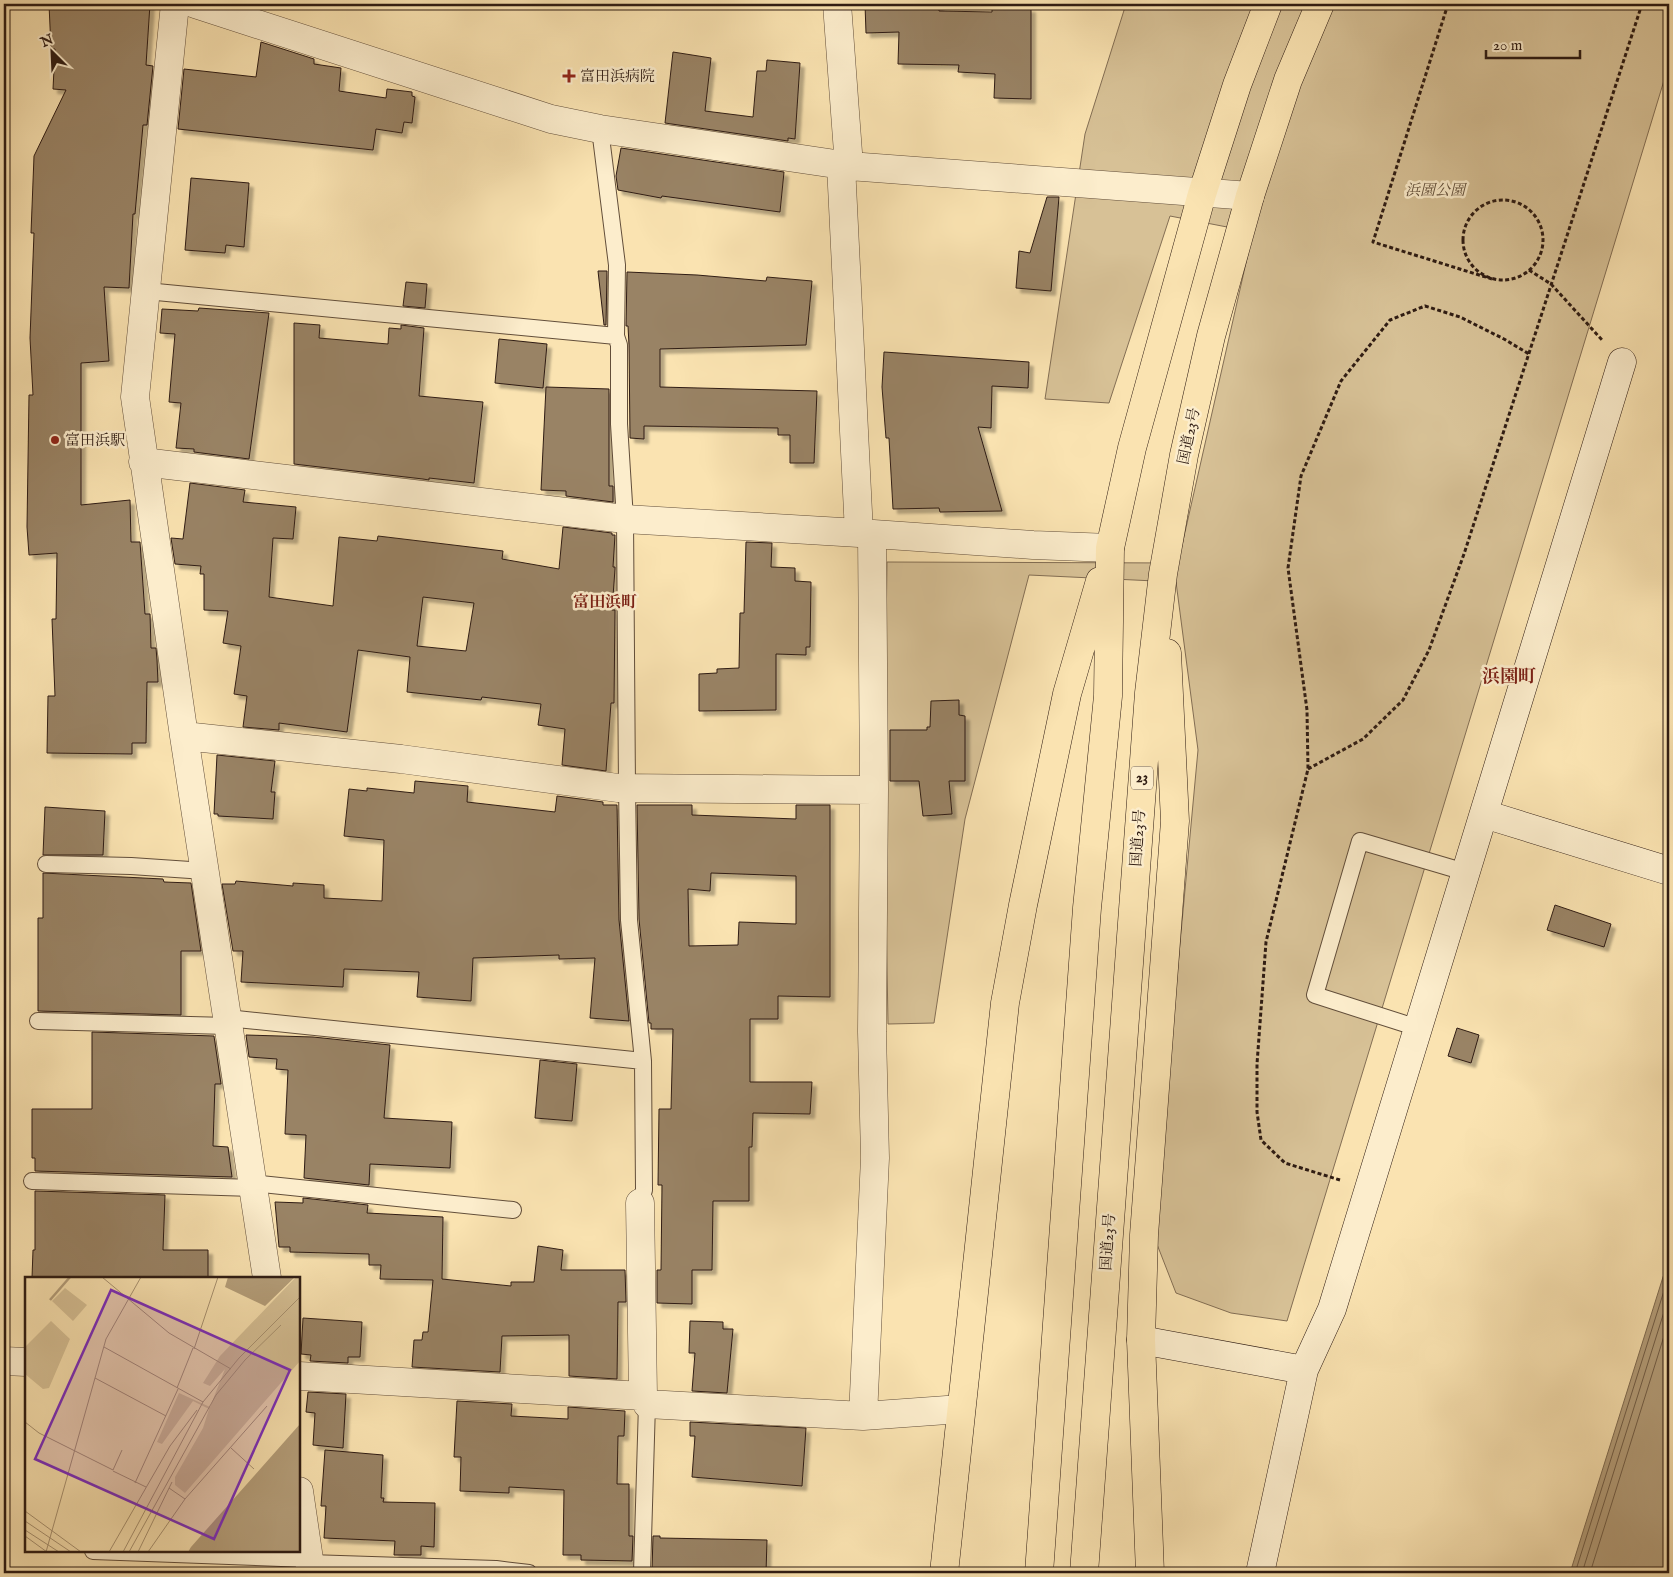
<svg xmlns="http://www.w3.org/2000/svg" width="1673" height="1577" font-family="'IM FELL English','Noto Serif JP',serif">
	<defs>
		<filter id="shadow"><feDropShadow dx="4.5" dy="4.5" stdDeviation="1" flood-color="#0004"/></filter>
	</defs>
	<rect width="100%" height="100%" fill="#fae3b1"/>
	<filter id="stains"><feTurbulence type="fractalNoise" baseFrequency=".004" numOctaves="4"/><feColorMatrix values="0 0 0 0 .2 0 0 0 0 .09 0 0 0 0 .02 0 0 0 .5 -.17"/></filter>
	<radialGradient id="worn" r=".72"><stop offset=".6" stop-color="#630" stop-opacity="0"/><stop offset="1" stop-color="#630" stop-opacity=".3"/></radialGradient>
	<path fill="#d7c196" stroke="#836e54" d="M 1126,4 L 1669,4 L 1669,64 L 1287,1321 L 1231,1313 L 1176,1293 L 1153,1234 L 1198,750 L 1176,582 L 1029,575 L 965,819 L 934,1023 L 888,1024 L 884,785 L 887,562 L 1178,563 L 1253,232 L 1170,216 L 1109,403 L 1045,399 L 1085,134 Z"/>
	<path fill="#b59f7b" stroke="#7f6b51" d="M 1669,1258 L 1669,1573 L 1570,1573 Z"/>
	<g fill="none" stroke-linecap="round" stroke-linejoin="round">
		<path stroke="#725e47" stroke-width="1" d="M 1575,1573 L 1669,1275
			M 1582,1573 L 1669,1296
			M 1590,1573 L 1669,1320"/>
	</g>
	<path fill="#998365" stroke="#2f1c13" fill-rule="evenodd" filter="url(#shadow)" d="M 49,4 L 150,4 L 146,65 L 153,66 L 147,125 L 143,125 L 135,214 L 133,214 L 129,288 L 104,287 L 109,361 L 81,363 L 81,505 L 130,500 L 131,542 L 140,542 L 145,614 L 150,614 L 151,648 L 156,648 L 157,660 L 158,682 L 147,682 L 146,743 L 132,743 L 132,754 L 47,753 L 48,696 L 55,696 L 52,619 L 56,619 L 57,553 L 29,555 L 27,527 L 29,395 L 33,395 L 30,338 L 34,233 L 31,233 L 34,156 L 66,90 L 53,89 L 55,49 L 51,49 Z
		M 865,4 L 939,4 L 939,11 L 992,12 L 992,8 L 1031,8 L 1031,99 L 994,98 L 995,74 L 958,72 L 959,65 L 898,64 L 899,32 L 866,33 Z
		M 261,42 L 314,59 L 314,64 L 341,68 L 339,91 L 386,98 L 387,89 L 412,92 L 412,96 L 415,97 L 412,123 L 404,122 L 402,133 L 376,129 L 373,150 L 178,129 L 184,69 L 256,77 Z
		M 673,52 L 711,58 L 705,111 L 753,117 L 757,71 L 766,71 L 767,60 L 800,63 L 795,139 L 788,138 L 788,141 L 665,123 Z
		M 621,148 L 784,172 L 780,212 L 662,196 L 661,198 L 618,190 L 616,176 Z
		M 191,178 L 249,183 L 244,247 L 226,245 L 225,253 L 185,250 Z
		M 1047,197 L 1059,197 L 1051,291 L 1016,288 L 1019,251 L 1030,253 Z
		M 598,271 L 607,271 L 606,325 L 604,325 Z
		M 627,272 L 697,275 L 766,281 L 767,277 L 812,281 L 806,345 L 660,349 L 660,387 L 817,391 L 814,463 L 790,463 L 790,435 L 778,435 L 778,428 L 644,426 L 644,439 L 630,438 L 629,345 L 628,326 L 626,326 Z
		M 406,282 L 427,284 L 425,308 L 403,306 Z
		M 199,308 L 269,313 L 249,459 L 194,452 L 194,449 L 176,448 L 181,403 L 169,402 L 175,334 L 160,333 L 162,309 L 198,311 Z
		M 294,323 L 320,325 L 319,338 L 388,344 L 389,328 L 401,329 L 401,325 L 424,328 L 419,396 L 483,402 L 474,483 L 429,478 L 429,480 L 423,479 L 294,464 Z
		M 499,339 L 547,344 L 543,388 L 495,383 Z
		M 884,352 L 1029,362 L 1028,388 L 992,386 L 991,428 L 978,427 L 1002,511 L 940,512 L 939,508 L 893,509 L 889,438 L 886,438 L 882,387 Z
		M 546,387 L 609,389 L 609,486 L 613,486 L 613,502 L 566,496 L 566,491 L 541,490 Z
		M 190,483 L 245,490 L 243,502 L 296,507 L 293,539 L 273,538 L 269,597 L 333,606 L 339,537 L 377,541 L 378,536 L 503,551 L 502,559 L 559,569 L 563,527 L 612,533 L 612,535 L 615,535 L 613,567 L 615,567 L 615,569 L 612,610 L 615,610 L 614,703 L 611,703 L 606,771 L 562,765 L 565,729 L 538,725 L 541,704 L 482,697 L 481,700 L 407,692 L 410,657 L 358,650 L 347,732 L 279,723 L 279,730 L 243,727 L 247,696 L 234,694 L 241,646 L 223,643 L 228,611 L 204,610 L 204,574 L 200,574 L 201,566 L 175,564 L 171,538 L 183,539 ZM 423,597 L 474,603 L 466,651 L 417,646 Z
		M 746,542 L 772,543 L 771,567 L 795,568 L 795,581 L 811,582 L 810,647 L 806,647 L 806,655 L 776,654 L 776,710 L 699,711 L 699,674 L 717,673 L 717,669 L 739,668 L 740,613 L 744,613 Z
		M 959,700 L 959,715 L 965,716 L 965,781 L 949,781 L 952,814 L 923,816 L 919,781 L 890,781 L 890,730 L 927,730 L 927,727 L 930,727 L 931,701 Z
		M 217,755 L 275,761 L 271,792 L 275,792 L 273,819 L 218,816 L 218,814 L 214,814 Z
		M 415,781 L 468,786 L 467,802 L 555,812 L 557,796 L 603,802 L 603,805 L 617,805 L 619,920 L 629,1021 L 590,1018 L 595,958 L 559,959 L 559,955 L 473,958 L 471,1001 L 417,997 L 419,972 L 344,969 L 343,987 L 241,982 L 243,951 L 233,951 L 222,884 L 235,884 L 236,881 L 293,886 L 293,883 L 324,885 L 324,898 L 382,901 L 384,840 L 344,836 L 349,789 L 367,791 L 367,788 L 414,793 Z
		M 637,805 L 692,805 L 692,815 L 796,819 L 796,805 L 830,805 L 830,997 L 778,996 L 778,1019 L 750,1019 L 750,1082 L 812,1082 L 810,1114 L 753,1113 L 752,1147 L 749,1147 L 749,1201 L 713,1201 L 712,1270 L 692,1270 L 692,1304 L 657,1303 L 657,1270 L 661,1270 L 662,1185 L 658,1185 L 659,1109 L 671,1109 L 673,1029 L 651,1029 L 651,1023 L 649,1023 L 639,919 ZM 711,873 L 796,876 L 796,924 L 739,922 L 738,945 L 689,946 L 688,889 L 710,891 Z
		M 45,807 L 105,811 L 103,855 L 43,855 Z
		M 43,873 L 163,879 L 164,882 L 191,883 L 201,951 L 181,951 L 181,1015 L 38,1011 L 38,918 L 43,918 Z
		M 1555,905 L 1611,924 L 1604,947 L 1547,930 Z
		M 1457,1028 L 1479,1035 L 1471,1063 L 1448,1056 Z
		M 92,1032 L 214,1036 L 221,1084 L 215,1084 L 213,1146 L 228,1147 L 232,1177 L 35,1171 L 35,1158 L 32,1158 L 32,1109 L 92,1109 Z
		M 246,1035 L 313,1037 L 390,1045 L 384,1118 L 452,1122 L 450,1168 L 370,1164 L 369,1185 L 304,1178 L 306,1135 L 285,1134 L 288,1070 L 276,1069 L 277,1059 L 249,1057 Z
		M 540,1060 L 577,1064 L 572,1121 L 535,1118 Z
		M 35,1191 L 165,1195 L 163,1250 L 208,1250 L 208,1278 L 32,1278 L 33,1250 L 35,1250 Z
		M 303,1198 L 368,1205 L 367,1213 L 443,1217 L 442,1279 L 511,1286 L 511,1282 L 534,1282 L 538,1246 L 563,1250 L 561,1270 L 625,1270 L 626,1302 L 618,1302 L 617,1379 L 569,1376 L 569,1335 L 502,1336 L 500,1372 L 412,1367 L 414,1340 L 422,1340 L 423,1332 L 428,1332 L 433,1280 L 380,1279 L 381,1265 L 369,1265 L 369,1254 L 290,1252 L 290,1247 L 279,1247 L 275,1202 L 303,1203 Z
		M 303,1318 L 362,1322 L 360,1357 L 348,1357 L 348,1363 L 310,1361 L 311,1355 L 301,1354 Z
		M 690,1321 L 723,1322 L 723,1329 L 733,1329 L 727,1393 L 692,1391 L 695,1353 L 689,1353 Z
		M 308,1392 L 346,1394 L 343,1448 L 313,1445 L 315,1413 L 306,1412 Z
		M 457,1401 L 512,1404 L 511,1416 L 568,1419 L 568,1407 L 625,1411 L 624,1436 L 618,1436 L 617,1484 L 629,1484 L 629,1536 L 633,1536 L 632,1561 L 581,1560 L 581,1555 L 563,1555 L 564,1490 L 509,1487 L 509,1493 L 460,1491 L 461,1457 L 454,1457 Z
		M 690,1422 L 806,1428 L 802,1486 L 692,1477 L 695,1436 L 690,1436 Z
		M 325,1450 L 383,1455 L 381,1498 L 384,1498 L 383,1502 L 435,1503 L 434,1547 L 421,1546 L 421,1555 L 394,1555 L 395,1541 L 324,1538 L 326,1506 L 321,1506 Z
		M 653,1536 L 660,1536 L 660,1538 L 767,1540 L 766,1573 L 666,1573 L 667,1570 L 652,1570 Z"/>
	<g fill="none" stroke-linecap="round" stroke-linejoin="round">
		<g stroke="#624e3a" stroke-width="18">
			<path id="lane" d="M 600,129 L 617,265 L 616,336 L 619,345 L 619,424 L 625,519 L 627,788 L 629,920 L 643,1061 L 644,1190 L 640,1203
				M 146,291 L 616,336
				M 46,864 L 131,866 L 205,871
				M 227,1018 L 643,1061
				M 38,1021 L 228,1026
				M 1418,1028 L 1315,995 L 1360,841 L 1465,872
				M 32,1181 L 253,1188
				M 252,1183 L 513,1210
				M 93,1551 L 309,1559
				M 309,1563 L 496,1569 L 529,1573
				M 642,1573 L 647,1404 L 643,1396"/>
		</g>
		<g stroke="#624e3a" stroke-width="29">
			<path id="street" d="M 175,4 L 135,397 L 184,736 L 267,1278
				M 195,4 L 551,119 L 600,129 L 849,166 L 1250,196
				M 837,4 L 849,166
				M 841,165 L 859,533
				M 143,462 L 625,519 L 859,533 L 1033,545 L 1110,548
				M 184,736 L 401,759 L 618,788 L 874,790
				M 4,1361 L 26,1362
				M 299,1376 L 643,1396 L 640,1203
				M 647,1404 L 863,1416 L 961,1409
				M 863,1416 L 875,1158 L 872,1032 L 874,790 L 872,534
				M 299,1491 L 311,1573"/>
		</g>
		<g stroke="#2f1c13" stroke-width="29">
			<path id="secondary" d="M 1484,814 L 1669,871
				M 1141,1340 L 1304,1370
				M 1260,1573 L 1304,1370 L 1332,1309 L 1622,362"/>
		</g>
		<g stroke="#2f1c13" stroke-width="29">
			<path id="highway" d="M 944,1573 L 1005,1003 L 1023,905 L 1067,694 L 1100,581
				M 1039,1573 L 1087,908 L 1108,696 L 1110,548 L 1132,448 L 1202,194 L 1237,85 L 1268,4
				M 1084,1573 L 1149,693 L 1163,574 L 1184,455 L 1211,336 L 1250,196 L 1288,80 L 1320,4
				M 1150,1573 L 1141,1340 L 1144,1235 L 1175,821 L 1167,653"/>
		</g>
		<path stroke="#2f1c13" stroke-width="3" stroke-dasharray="4 2.5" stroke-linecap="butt" d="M 1448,4 L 1373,242 L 1492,279
			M1463 240a40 40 0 1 1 80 0a40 40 0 1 1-80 0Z
			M 1529,270 L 1551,284 L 1603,341
			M 1308,769 L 1363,739 L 1403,700 L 1429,650 L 1464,554 L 1642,4
			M 1340,1180 L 1285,1163 L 1261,1140 L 1257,1112 L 1257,1064 L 1266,942 L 1308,769 L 1307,710 L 1288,568 L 1301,476 L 1341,381 L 1390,320 L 1425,306 L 1460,317 L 1504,339 L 1529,354"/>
		<use href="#lane" stroke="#fcedcc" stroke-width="16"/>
		<use href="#street" stroke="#fcedcc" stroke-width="28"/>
		<use href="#secondary" stroke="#fcedcc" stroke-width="28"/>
		<use href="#highway" stroke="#fae3b1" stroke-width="28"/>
		<path stroke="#2f1c13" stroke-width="4" stroke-dasharray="9 9" stroke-linecap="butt" d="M 4,312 L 4,964
			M 4,1396 L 6,1573"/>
	</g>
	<g fill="#8f2418" stroke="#fcedcc" stroke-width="2">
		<path d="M566.5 68.5h5v5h5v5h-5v5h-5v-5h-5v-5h5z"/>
		<circle cx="55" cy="440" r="5"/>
	</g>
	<g text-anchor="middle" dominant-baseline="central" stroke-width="5" stroke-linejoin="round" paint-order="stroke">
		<rect fill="#fcedcc" stroke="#6c5b4a" stroke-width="1" x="1131" y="766.5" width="22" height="23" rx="4"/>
		<g font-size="14" font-weight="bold" fill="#2f1c13">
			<text x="1142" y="778">23</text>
		</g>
		<g font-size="15" fill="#2f1c13" stroke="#fcedcc" text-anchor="start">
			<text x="580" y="76">富田浜病院</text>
			<text x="65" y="440">富田浜駅</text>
		</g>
		<g font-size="15" font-style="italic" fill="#614e3a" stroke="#fcedcc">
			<text x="1435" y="190">浜園公園</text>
		</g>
		<g font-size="15" fill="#2f1c13" stroke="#fcedcc">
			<text transform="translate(1189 436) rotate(-78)">国道23号</text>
			<text transform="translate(1138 838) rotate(-86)">国道23号</text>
			<text transform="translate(1108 1242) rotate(-86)">国道23号</text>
		</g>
		<g font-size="16" font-weight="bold" fill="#7a1f14" stroke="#fcedcc">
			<text x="605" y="603">富田浜町</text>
		</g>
		<g font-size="18" font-weight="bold" fill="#7a1f14" stroke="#fcedcc">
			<text x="1509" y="677">浜園町</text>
		</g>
	</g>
	<g transform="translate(25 1277)">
		<rect width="275" height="275" fill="#fae3b1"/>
		<path d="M 271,0 L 275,0 L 275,84 L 160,216 L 150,208 L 150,200 L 178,151 L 184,132 L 168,124 L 137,167 L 132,165 L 154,116 L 185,130 L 200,92 L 185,109 L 178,106 L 195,79 ZM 40,11 L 62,28 L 48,44 L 27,24 ZM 26,44 L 45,62 L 24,111 L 18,112 L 0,97 L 0,70 Z" fill="#d7c196"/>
		<path d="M 203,0 L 270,0 L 240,29 L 200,10 ZM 275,147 L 275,275 L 163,275 L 166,270 Z" fill="#b59f7b"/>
		<path fill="none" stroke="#b59f7b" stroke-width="2.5" d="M 25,23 L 45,0"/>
		<path fill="none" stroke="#a99372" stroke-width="1" d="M 77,0 L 144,56 L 206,92M 79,70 L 178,125M 169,72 L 193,0M 70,101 L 141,139M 152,111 L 168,71M 0,145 L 14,156 L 88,193 L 97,173M 206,171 L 229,192M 88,194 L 121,210M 110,206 L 153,112M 144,211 L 160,222M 0,234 L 56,275M 0,244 L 46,275M 0,253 L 34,275M 0,259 L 22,275M 21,275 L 81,62 L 116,0M 84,275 L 145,169 L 172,133M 98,275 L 178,125 L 214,81 L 275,20M 104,275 L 191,118 L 220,83 L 256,48M 113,275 L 147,205M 123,275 L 160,222 L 242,129"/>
		<path fill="#7b2cbf" fill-opacity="0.15" stroke="#7b2cbf" stroke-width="2.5" d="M 86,13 L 265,93 L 189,262 L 10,182 Z"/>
		<rect width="275" height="275" fill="none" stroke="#2f1c13" stroke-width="2.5"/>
	</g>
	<rect width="1673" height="1577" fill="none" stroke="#fae3b1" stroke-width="20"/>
	<rect x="5" y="5" width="1663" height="1567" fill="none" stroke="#2f1c13" stroke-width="2.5"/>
	<rect x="10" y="10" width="1653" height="1557" fill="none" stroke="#2f1c13"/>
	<g transform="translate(52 52) rotate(336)" stroke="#fcedcc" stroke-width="4" paint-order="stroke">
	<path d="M0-4L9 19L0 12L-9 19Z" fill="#2f1c13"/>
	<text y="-8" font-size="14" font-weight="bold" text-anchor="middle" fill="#2f1c13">N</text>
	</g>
	<path d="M1486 50v8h94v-8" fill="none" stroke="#2f1c13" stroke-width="2.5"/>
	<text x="1493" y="50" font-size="15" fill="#2f1c13" stroke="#fcedcc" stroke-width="4" paint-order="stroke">20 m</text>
	<rect width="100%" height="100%" filter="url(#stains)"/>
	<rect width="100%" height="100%" fill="url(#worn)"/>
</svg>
